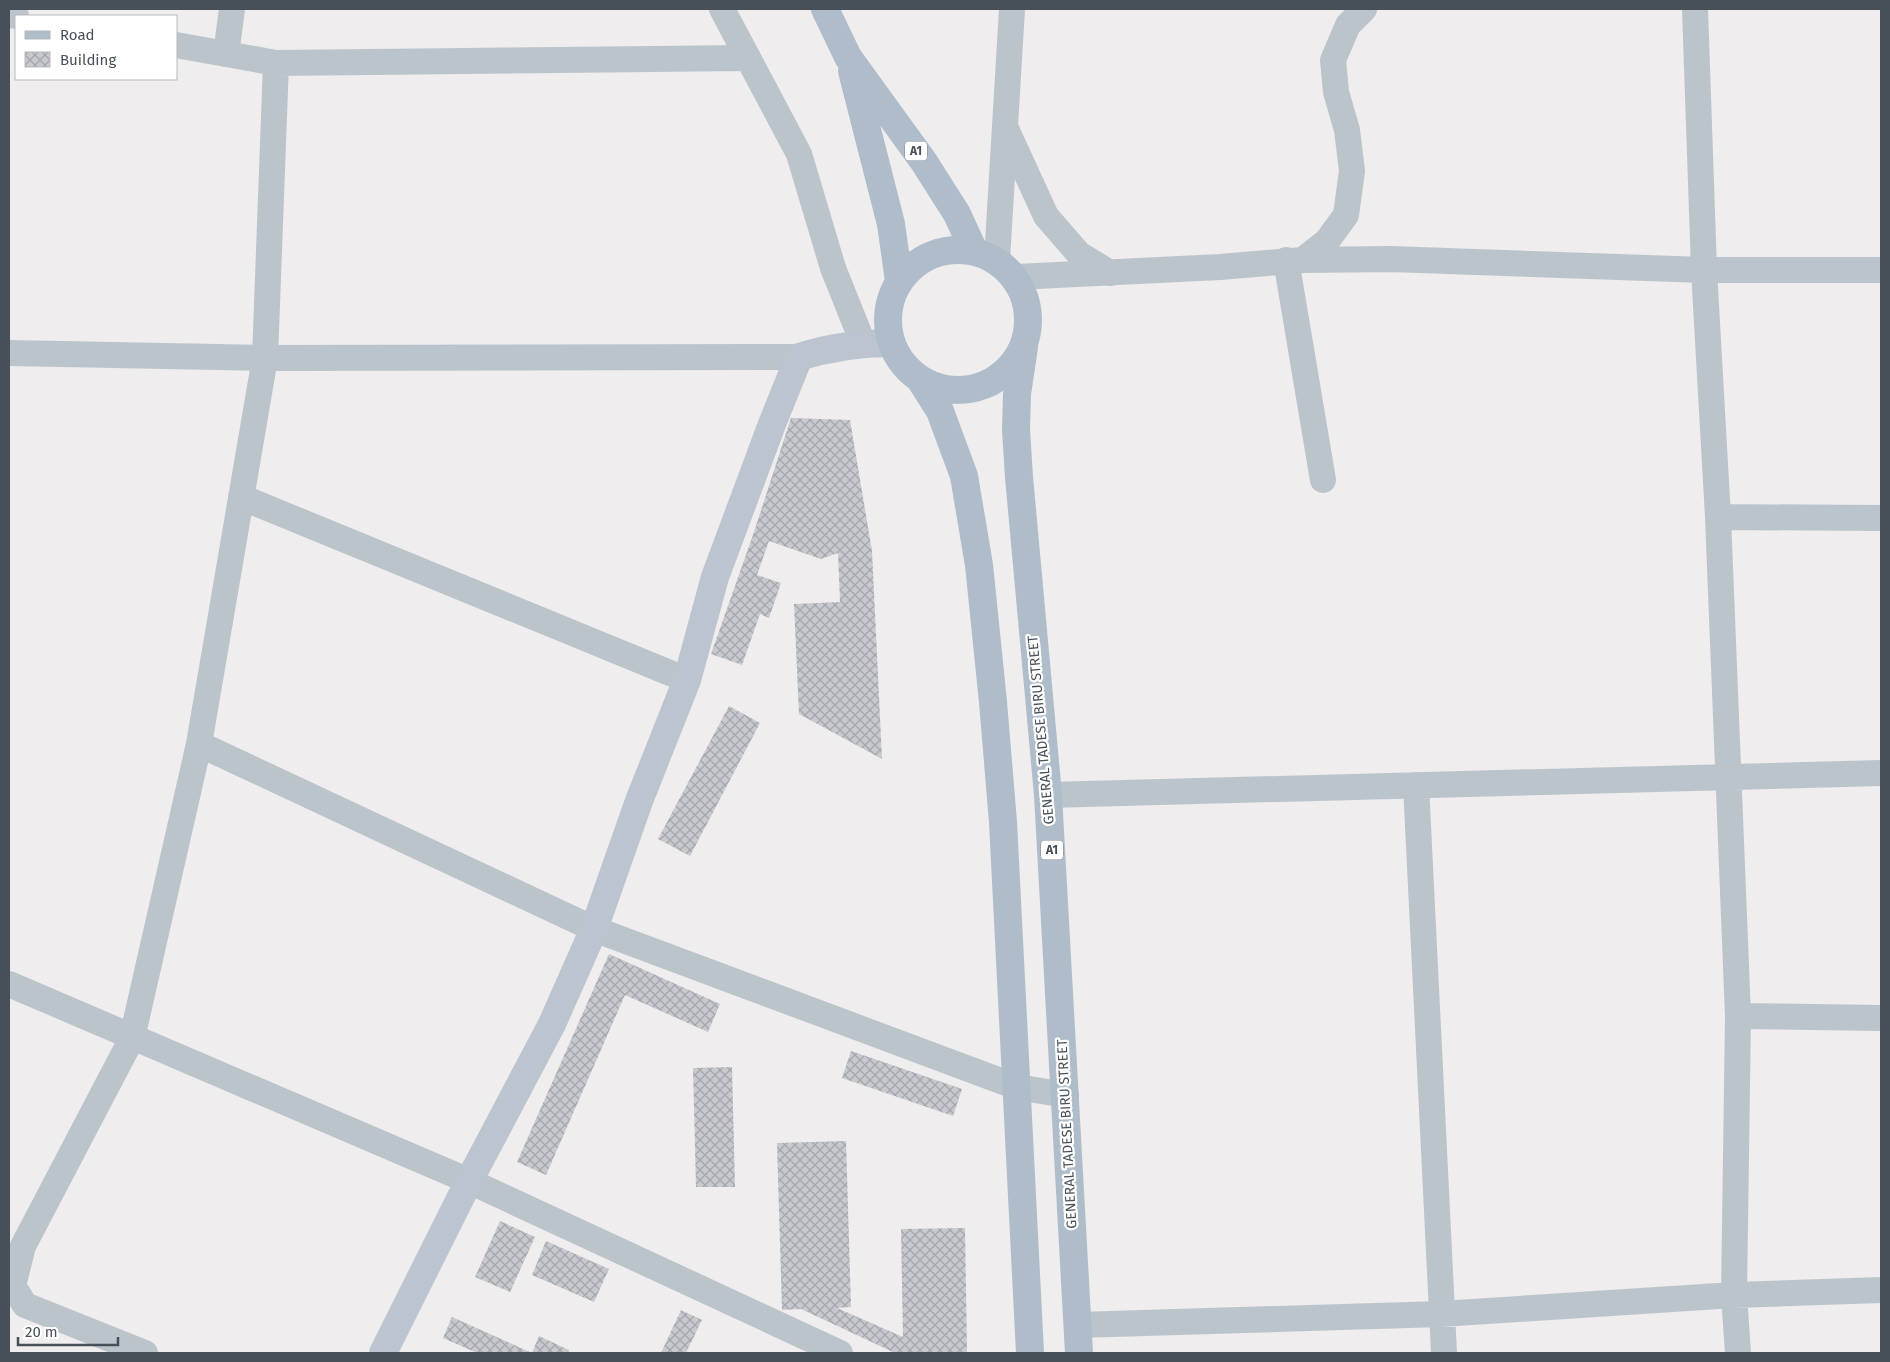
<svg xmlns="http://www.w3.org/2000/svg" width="1890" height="1362" font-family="'Fira Sans',sans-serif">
	<defs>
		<pattern id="building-cross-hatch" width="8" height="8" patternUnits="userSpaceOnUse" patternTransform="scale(1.25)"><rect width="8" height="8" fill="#c7c9cf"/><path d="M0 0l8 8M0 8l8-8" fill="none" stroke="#a3a6ab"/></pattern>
	</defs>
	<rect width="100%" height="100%" fill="#efeded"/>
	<path fill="url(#building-cross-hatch)" d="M 791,418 L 850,420 L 872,551 L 882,759 L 799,714 L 794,604 L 840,602 L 838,553 L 821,559 L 769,541 L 757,575 L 781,583 L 769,618 L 760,614 L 742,665 L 711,654 L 753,535 Z
		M 729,706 L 760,723 L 690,856 L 658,839 Z
		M 609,954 L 720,1004 L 708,1032 L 625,995 L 546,1175 L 517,1162 Z
		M 851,1051 L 962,1089 L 953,1116 L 842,1078 Z
		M 732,1067 L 735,1187 L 696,1187 L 693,1068 Z
		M 846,1141 L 851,1307 L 837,1308 L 903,1337 L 901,1229 L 965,1228 L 967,1353 L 913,1352 L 895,1353 L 801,1309 L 782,1310 L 777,1143 Z
		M 500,1221 L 535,1237 L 510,1292 L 475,1277 Z
		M 546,1241 L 609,1269 L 594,1302 L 532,1275 Z
		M 681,1310 L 702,1320 L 686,1353 L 661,1353 Z
		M 452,1317 L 532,1353 L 539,1336 L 569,1350 L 568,1353 L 477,1353 L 443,1338 Z"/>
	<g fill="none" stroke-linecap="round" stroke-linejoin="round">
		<path stroke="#bcc4cb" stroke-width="26" d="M 722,9 L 799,154 L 833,268 L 863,343
			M 1695,9 L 1704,270 L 1718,517 L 1738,1016 L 1734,1295 L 1738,1353
			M 9,15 L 16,16
			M 176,45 L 276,63 L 748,58
			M 226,54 L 232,9
			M 1007,131 L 1046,216 L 1079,254 L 1110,273
			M 997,260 L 1012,9
			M 1286,260 L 1323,480
			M 1303,260 L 1327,241 L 1346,215 L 1352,171 L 1347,130 L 1336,92 L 1333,60 L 1348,25 L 1364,9
			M 1015,277 L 1220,267 L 1303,260 L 1390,259 L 1704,270 L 1881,270
			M 9,353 L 265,358 L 799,357
			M 241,497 L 687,680
			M 1718,517 L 1881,518
			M 199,744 L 594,929 L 1017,1087 L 1066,1095
			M 1416,785 L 1444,1353
			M 1048,795 L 1881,773
			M 9,984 L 469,1181 L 840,1353
			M 1738,1016 L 1881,1018
			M 1078,1325 L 1441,1314 L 1734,1295 L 1881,1290
			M 145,1353 L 25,1305 L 13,1286 L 23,1246 L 132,1038 L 199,744 L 265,358 L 276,63"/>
		<path stroke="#bcc5cf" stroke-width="28" d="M 383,1353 L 469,1181 L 552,1024 L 594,929 L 639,801 L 687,680 L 715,577 L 772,424 L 799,357 C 831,347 858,343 891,343"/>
		<path stroke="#afbcca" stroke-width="28" d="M 825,9 L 848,57 L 924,162 L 957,214 L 974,251
			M 852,71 L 891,224 L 899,281
			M888 320a70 70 0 1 1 140 0a70 70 0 1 1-140 0Z
			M 1024,347 L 1017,394 L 1016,430 L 1019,477 L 1048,795 L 1079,1353
			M 921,381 L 940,411 L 964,476 L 979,565 L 993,702 L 1003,822 L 1030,1353"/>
	</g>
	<g text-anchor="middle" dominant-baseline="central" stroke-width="4.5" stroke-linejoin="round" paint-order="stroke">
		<g fill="#fff" stroke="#7e848a" stroke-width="1">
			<rect x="905" y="141.5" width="22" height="19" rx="4"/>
			<rect x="1041" y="840.5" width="22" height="19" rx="4"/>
		</g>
		<g font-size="12" font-weight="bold" fill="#475058">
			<text x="916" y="151">A1</text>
			<text x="1052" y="850">A1</text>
		</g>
		<g font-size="14" fill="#475058" stroke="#fff">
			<text transform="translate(1041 730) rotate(-95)">GENERAL TADESE BIRU STREET</text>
			<text transform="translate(1067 1134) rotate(-93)">GENERAL TADESE BIRU STREET</text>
		</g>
	</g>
	<rect width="1890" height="1362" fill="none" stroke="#475058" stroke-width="20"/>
	<rect x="15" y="15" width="162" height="65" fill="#ffffff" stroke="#b5b9bc"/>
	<rect x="25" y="31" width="25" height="8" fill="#afbcca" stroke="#b5b9bc"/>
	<text x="60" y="40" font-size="15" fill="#475058">Road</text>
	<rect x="25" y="52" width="25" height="15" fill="url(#building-cross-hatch)" stroke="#b5b9bc"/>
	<text x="60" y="65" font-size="15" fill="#475058">Building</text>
	<path d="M18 1337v8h100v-8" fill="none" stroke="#475058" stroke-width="2.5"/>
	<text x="25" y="1337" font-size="15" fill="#475058" stroke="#ffffff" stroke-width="4" paint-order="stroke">20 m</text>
</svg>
